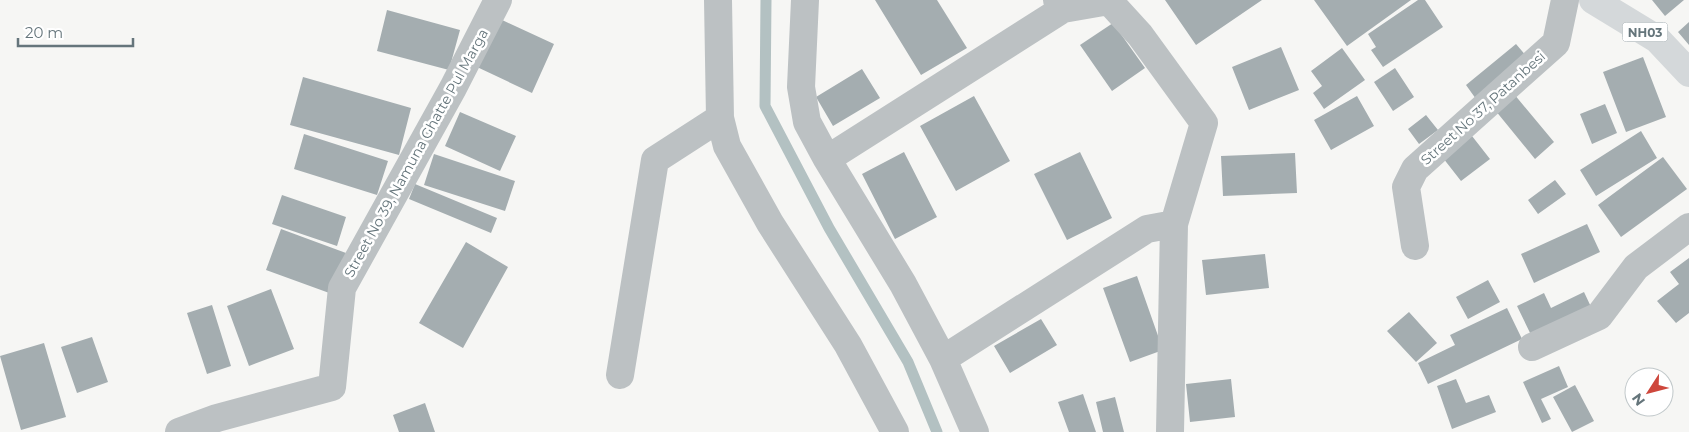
<svg xmlns="http://www.w3.org/2000/svg" width="1689" height="432" font-family="Montserrat,sans-serif">
	<rect width="100%" height="100%" fill="#f6f6f4"/>
	<g fill="none" stroke-linecap="round" stroke-linejoin="round">
		<path stroke="#b3c1c2" stroke-width="11" d="M 766,0 L 765,106 L 829,228 L 908,362 L 937,432"/>
	</g>
	<path fill="#a4adb0" d="M 875,0 L 937,0 L 967,48 L 921,75 Z
		M 1165,0 L 1262,0 L 1196,45 Z
		M 1314,0 L 1411,0 L 1347,46 Z
		M 1418,0 L 1425,0 L 1443,27 L 1383,67 L 1371,50 L 1376,47 L 1368,34 Z
		M 1652,0 L 1684,0 L 1665,16 Z
		M 387,10 L 460,30 L 449,70 L 377,51 Z
		M 500,19 L 554,44 L 532,93 L 477,67 Z
		M 1689,22 L 1689,45 L 1678,32 Z
		M 1113,23 L 1145,68 L 1112,91 L 1080,45 Z
		M 1516,44 L 1528,58 L 1476,99 L 1466,85 Z
		M 1281,47 L 1299,90 L 1249,110 L 1232,67 Z
		M 1342,48 L 1365,80 L 1324,109 L 1313,93 L 1322,86 L 1311,71 Z
		M 1643,57 L 1666,117 L 1626,132 L 1603,72 Z
		M 1395,68 L 1414,97 L 1393,111 L 1374,82 Z
		M 862,69 L 880,98 L 833,126 L 816,97 Z
		M 303,77 L 411,108 L 399,155 L 290,125 Z
		M 1514,94 L 1554,142 L 1535,159 L 1495,110 Z
		M 974,96 L 1010,161 L 956,191 L 920,126 Z
		M 1357,96 L 1374,126 L 1331,150 L 1314,120 Z
		M 1605,104 L 1617,133 L 1592,144 L 1580,114 Z
		M 460,112 L 516,136 L 500,171 L 445,146 Z
		M 1426,115 L 1438,130 L 1419,144 L 1408,129 Z
		M 1641,131 L 1657,158 L 1596,196 L 1580,170 Z
		M 304,134 L 388,161 L 377,195 L 294,169 Z
		M 1472,136 L 1490,159 L 1461,181 L 1443,158 Z
		M 904,152 L 937,217 L 895,239 L 862,174 Z
		M 1080,152 L 1112,218 L 1067,240 L 1034,174 Z
		M 1295,153 L 1297,193 L 1223,196 L 1221,156 Z
		M 434,154 L 515,181 L 505,211 L 424,185 Z
		M 1663,157 L 1687,189 L 1621,237 L 1598,205 Z
		M 1555,180 L 1566,194 L 1538,214 L 1528,200 Z
		M 415,184 L 497,218 L 491,233 L 409,199 Z
		M 282,195 L 346,217 L 337,246 L 272,224 Z
		M 1587,224 L 1600,252 L 1534,283 L 1521,254 Z
		M 281,229 L 346,253 L 332,294 L 266,270 Z
		M 466,242 L 508,267 L 463,348 L 419,323 Z
		M 1265,254 L 1269,288 L 1206,295 L 1202,260 Z
		M 1689,258 L 1689,313 L 1676,323 L 1657,301 L 1679,284 L 1670,272 Z
		M 1137,276 L 1163,350 L 1130,362 L 1103,288 Z
		M 1488,280 L 1500,302 L 1468,319 L 1456,297 Z
		M 271,289 L 294,349 L 249,366 L 227,306 Z
		M 1584,292 L 1592,309 L 1532,337 L 1517,306 L 1544,293 L 1551,308 Z
		M 212,305 L 231,366 L 207,374 L 187,313 Z
		M 1507,308 L 1522,339 L 1428,384 L 1418,363 L 1455,345 L 1450,335 Z
		M 1409,312 L 1437,343 L 1416,362 L 1387,331 Z
		M 1041,319 L 1057,345 L 1010,373 L 994,346 Z
		M 92,337 L 108,382 L 77,393 L 61,347 Z
		M 44,343 L 66,417 L 21,430 L 0,356 Z
		M 1559,366 L 1568,387 L 1541,399 L 1551,419 L 1542,423 L 1523,382 Z
		M 1231,379 L 1235,417 L 1190,422 L 1186,384 Z
		M 1456,379 L 1466,403 L 1489,395 L 1496,412 L 1452,429 L 1437,386 Z
		M 1575,385 L 1594,421 L 1572,432 L 1553,397 Z
		M 1083,394 L 1096,432 L 1069,432 L 1058,402 Z
		M 1115,397 L 1124,432 L 1103,432 L 1096,402 Z
		M 425,403 L 435,432 L 399,432 L 393,415 Z"/>
	<g fill="none" stroke-linecap="round" stroke-linejoin="round">
		<path stroke="#bcc1c3" stroke-width="28" d="M 718,0 L 720,118 L 727,146 L 770,223 L 848,345 L 895,432
			M 805,0 L 801,87 L 807,122 L 827,159 L 903,284 L 943,359 L 975,432
			M 1057,0 L 1063,9 L 1109,1 L 1140,35 L 1204,123 L 1174,224 L 1170,432
			M 827,159 L 1063,9
			M 1415,246 L 1406,187 L 1415,169 L 1556,43 L 1565,0
			M 1532,347 L 1599,316 L 1636,267 L 1689,227
			M 943,359 L 1147,229 L 1174,224
			M 620,375 L 655,160 L 720,118
			M 179,432 L 217,418 L 332,387 L 342,288 L 453,88 L 498,0"/>
		<path stroke="#d4d8da" stroke-width="28" d="M 1593,0 L 1657,39 L 1689,73"/>
	</g>
	<g text-anchor="middle" dominant-baseline="central" stroke-width="5" stroke-linejoin="round" paint-order="stroke">
		<rect fill="#fff" stroke="#939ea3" stroke-width="1" x="1622.5" y="22.5" width="45" height="19" rx="4"/>
		<g font-size="12" font-weight="bold" fill="#65757b">
			<text x="1645" y="32">NH03</text>
		</g>
		<g font-size="14" fill="#65757b" stroke="#fff">
			<text transform="translate(1483 108) rotate(-42)">Street No 37, Patanbesi</text>
			<text transform="translate(416 153) rotate(-61)">Street No 39, Namuna Ghatte Pul Marga</text>
		</g>
	</g>
	<g transform="translate(1649 392) rotate(234)"><circle r="24" fill="#ffffff" stroke="#c1c8ca"/>
	<path d="M0-4L9 19L0 12L-9 19Z" fill="#ce473c"/>
	<text y="-8" font-size="14" font-weight="bold" text-anchor="middle" fill="#65757b">N</text>
	</g>
	<path d="M18 38v8h115v-8" fill="none" stroke="#65757b" stroke-width="2.5"/>
	<text x="25" y="38" font-size="15" fill="#65757b" stroke="#ffffff" stroke-width="4" paint-order="stroke">20 m</text>
</svg>
